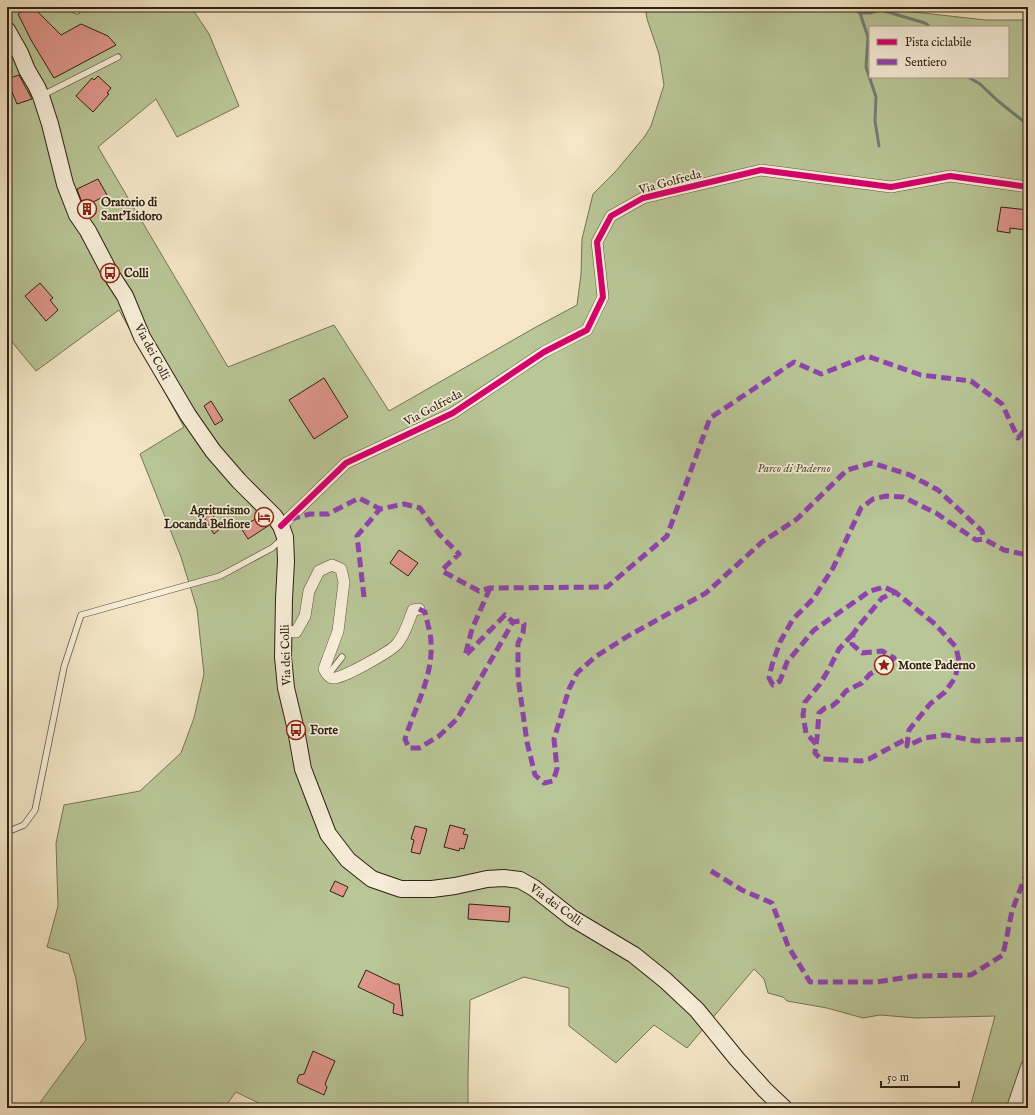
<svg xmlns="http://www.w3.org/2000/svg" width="1035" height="1115" font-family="'IM FELL English',serif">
	<rect width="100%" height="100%" fill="#f4e6c6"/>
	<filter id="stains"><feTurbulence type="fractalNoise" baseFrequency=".005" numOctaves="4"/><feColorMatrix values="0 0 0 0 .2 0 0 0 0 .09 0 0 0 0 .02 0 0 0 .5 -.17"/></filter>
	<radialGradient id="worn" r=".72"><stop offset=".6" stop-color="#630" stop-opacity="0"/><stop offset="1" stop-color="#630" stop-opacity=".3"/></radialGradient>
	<path fill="#b9c697" stroke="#747456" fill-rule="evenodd" d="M 7,7 L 191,7 L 209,34 L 239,106 L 177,137 L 156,99 L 98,147 L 228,367 L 334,325 L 389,411 L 536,327 L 577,305 L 581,274 L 582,239 L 593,194 L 616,171 L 645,136 L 651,126 L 664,85 L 659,54 L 647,19 L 645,7 L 860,7 L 862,8 L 923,13 L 985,20 L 1028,20 L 1028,1108 L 970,1108 L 995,1016 L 916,1018 L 880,1015 L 863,1018 L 827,1008 L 787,1001 L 783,997 L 768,993 L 764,979 L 754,969 L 687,1048 L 654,1025 L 616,1063 L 569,1026 L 569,988 L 524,977 L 470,1000 L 468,1075 L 468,1108 L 269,1108 L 236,1092 L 224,1108 L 36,1108 L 86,1040 L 76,979 L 69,954 L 47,947 L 58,906 L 56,843 L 64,805 L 140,791 L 181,753 L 194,718 L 204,674 L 197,609 L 181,557 L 140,454 L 184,427 L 119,310 L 36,371 L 7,336 ZM 870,27 L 1008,27 L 1008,77 L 870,77 Z"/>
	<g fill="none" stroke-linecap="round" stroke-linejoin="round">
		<path stroke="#717f79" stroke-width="3" d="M 852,7 L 860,13 L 870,13 L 881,10 L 925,23 L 930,27
			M 860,13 L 868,37 L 866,67 L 876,97 L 875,121 L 879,146
			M 968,77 L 980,84 L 998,101 L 1028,125"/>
	</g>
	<path fill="#df978c" stroke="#2e2114" d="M 29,7 L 33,7 L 61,35 L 81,24 L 108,36 L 116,45 L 54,78 L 31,40 L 18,14 Z
		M 19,75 L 32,99 L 17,104 L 12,92 L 7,93 L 7,79 Z
		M 98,76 L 111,88 L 107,93 L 109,94 L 93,112 L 76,96 L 92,78 L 94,80 Z
		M 98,179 L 107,195 L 91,203 L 94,210 L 88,214 L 85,211 L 77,189 Z
		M 1001,207 L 1028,210 L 1026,230 L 1010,228 L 1010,233 L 997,231 Z
		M 40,283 L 53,298 L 50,300 L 58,310 L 46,321 L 25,296 Z
		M 324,378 L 348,417 L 314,439 L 289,400 Z
		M 211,401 L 223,420 L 215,425 L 204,406 Z
		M 209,509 L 221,528 L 214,534 L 202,514 Z
		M 260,516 L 268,526 L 248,539 L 241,528 Z
		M 399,550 L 418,563 L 408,576 L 390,563 Z
		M 450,825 L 465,829 L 463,834 L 468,835 L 464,849 L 460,848 L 459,851 L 444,847 Z
		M 415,826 L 427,829 L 420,854 L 411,852 L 414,840 L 411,839 Z
		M 335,881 L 348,887 L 343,897 L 330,891 Z
		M 469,904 L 510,907 L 509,922 L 468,919 Z
		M 366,970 L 395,984 L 399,984 L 403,1016 L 393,1013 L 394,1004 L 358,987 Z
		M 313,1051 L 335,1061 L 325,1084 L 327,1087 L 324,1095 L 298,1083 L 297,1080 L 299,1075 L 304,1074 Z"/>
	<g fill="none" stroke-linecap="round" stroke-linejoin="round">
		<g stroke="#605240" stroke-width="7">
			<path id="service" d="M 68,7 L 77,11
				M 43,95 L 118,57
				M 328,675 L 342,657
				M 7,832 L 24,825 L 35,810 L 64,667 L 81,615 L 220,576 L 272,548 L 282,539"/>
		</g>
		<g stroke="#605240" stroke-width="12">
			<path id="minor" d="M 281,526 L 346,463 L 453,413 L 544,352 L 587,330 L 603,297 L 597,242 L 611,216 L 643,198 L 761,170 L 891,187 L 950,176 L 1028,187
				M 284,631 L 296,632 L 305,616 L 309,591 L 319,571 L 332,565 L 341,569 L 344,582 L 338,631 L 324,669 C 326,672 328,677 332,678 C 341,680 391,651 397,644 C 405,635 409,620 413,610 L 419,609"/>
		</g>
		<g stroke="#605240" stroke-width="16">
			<path id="tertiary" d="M 1014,1108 L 1028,1067"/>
		</g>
		<g stroke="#2e2114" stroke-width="18">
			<path id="secondary" d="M 7,30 L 20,53 L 27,70 L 37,87 L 41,96 L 50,124 L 65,184 L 77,215 L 88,231 L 110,273 L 125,296 L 142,337 L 188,415 L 213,451 L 239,481 L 274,516 L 281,526 L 285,537 L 286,561 L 284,599 L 283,657 L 286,688 L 296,730 L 303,769 L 328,834 L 348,860 L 372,879 L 401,889 L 432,889 L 455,886 L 487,879 L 504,878 L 520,880 L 534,888 L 572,918 L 634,955 L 665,980 L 697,1010 L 737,1059 L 765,1090 L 784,1108"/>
		</g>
		<use href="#service" stroke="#f8efda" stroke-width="5.5"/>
		<use href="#minor" stroke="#f8efda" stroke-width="11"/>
		<use href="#tertiary" stroke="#f8efda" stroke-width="14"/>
		<use href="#secondary" stroke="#f8efda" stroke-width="16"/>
		<path stroke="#8e44ad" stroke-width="5" stroke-dasharray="10 5" stroke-linecap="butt" d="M 290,519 L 310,514 L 328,514 L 359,498 L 380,509 L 404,504 L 420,508 L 439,534 L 459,554 L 446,566 L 442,571 L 479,591 L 490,588 L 607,587 L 667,536 L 710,418 L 794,362 L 821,374 L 867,356 L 921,375 L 971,381 L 1002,404 L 1018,438 L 1028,427
			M 490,588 L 472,629 L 465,656 L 505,615 L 513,622
			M 895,592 L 884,587 L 870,591 L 814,630 L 787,662 L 780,681 L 773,685 L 769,678 L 772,665 L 780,642 L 793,619 L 813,599 L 833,568 L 861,508 L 873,499 L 886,496 L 903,497 L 936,513 L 976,540 L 984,539 L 1004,550 L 1028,555
			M 364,597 L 357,536 L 380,509
			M 419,609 L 425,612 C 427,622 431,633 431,643 C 433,677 415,707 405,739 L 409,748 L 419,748 L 439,736 L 457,719 L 513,622 L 520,621 L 524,624 L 523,633 L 518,643 L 518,678 L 527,742 L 535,775 L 544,783 L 553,781 L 557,769 L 554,739 L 569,689 L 577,673 L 595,657 L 628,636 L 706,593 L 762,542 L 797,519 L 847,470 L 872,463 L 910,475 L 938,490 L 982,531 L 984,539
			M 853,634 L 839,649 L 829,669 L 820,684 L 805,702 L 803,715 L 806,733 L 816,744 L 815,753 L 821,759 L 861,761 L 869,759 L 908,738
			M 816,744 L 817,738 L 819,713 L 825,708 L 832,706 L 838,701 L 846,691 L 862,683 L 870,674 L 880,669 L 894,658 L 882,651 L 862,653 L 852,644 L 853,634 L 858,627 L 882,598 L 895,592 L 935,624 L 956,647 L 959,661 L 955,678 L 945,692 L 930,704 L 909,730 L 907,746 L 924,738 L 945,735 L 976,741 L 1028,739
			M 711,871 L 742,890 L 772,903 L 788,946 L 810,982 L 876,982 L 916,976 L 971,975 L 1003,955 L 1012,911 L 1028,869"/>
		<g stroke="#f8efda" stroke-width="8">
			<path id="cycleway" d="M 281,526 L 346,463 L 453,413 L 544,352 L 587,330 L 603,297 L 597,242 L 611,216 L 643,198 L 761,170 L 891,187 L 950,176 L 1028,187"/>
		</g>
		<use href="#cycleway" stroke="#d6006c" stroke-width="6"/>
	</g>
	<defs>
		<g id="building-ring" transform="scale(1)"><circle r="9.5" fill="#f8efda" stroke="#8f2418" stroke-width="1.5"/><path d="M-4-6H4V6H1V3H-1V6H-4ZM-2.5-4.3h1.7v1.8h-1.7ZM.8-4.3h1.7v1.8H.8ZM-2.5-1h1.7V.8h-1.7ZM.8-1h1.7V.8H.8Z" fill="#8f2418"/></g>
		<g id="bus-ring" transform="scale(1)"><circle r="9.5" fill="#f8efda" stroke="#8f2418" stroke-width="1.5"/><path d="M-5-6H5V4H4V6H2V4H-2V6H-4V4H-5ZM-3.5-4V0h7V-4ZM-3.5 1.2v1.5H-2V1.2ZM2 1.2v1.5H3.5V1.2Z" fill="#8f2418"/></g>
		<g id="hotel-ring" transform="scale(1)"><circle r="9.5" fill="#f8efda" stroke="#8f2418" stroke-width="1.5"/><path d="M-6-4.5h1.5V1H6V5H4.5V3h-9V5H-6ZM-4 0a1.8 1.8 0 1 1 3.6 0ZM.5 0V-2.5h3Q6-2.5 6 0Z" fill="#8f2418"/></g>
		<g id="sight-ring" transform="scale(1)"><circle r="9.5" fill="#f8efda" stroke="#8f2418" stroke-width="1.5"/><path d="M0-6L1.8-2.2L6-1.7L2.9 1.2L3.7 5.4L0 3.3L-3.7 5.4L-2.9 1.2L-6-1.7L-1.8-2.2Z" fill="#8f2418"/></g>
	</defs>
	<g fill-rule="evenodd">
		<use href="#building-ring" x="87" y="209"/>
		<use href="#bus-ring" x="110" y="273"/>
		<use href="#hotel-ring" x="264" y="517"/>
		<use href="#sight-ring" x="884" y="665"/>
		<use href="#bus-ring" x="296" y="730"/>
	</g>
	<g text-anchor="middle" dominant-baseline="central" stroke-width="3.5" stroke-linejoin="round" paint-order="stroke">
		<g font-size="12" fill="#2e2114" stroke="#f8efda">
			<text transform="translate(670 182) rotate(-15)">Via Golfreda</text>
			<text transform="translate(152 352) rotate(62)">Via dei Colli</text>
			<text transform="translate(433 408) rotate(-28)">Via Golfreda</text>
			<text transform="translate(286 655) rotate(-92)">Via dei Colli</text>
			<text transform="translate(556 905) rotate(36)">Via dei Colli</text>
		</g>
		<g font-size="12" font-weight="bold" fill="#2e2114" stroke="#f8efda" text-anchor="start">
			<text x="101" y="202">Oratorio di<tspan x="101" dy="14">Sant'Isidoro</tspan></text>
			<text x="124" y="273">Colli</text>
			<text x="250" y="510" text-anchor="end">Agriturismo<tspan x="250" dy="14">Locanda Belfiore</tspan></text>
			<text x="898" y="665">Monte Paderno</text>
			<text x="310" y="730">Forte</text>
		</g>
		<g font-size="12" font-style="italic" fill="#58533b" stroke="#f8efda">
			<text x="794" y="468">Parco di Paderno</text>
		</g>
	</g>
	<rect width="1035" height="1115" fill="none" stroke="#f4e6c6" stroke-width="24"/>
	<rect x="8" y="8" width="1019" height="1099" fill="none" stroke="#2e2114" stroke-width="2"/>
	<rect x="12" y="12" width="1011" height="1091" fill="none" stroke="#2e2114"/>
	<rect x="869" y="26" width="140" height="52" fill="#f8efda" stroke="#a79d8b"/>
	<rect x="877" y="39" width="20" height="6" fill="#d6006c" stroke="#a79d8b"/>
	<text x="905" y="46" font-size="12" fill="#2e2114">Pista ciclabile</text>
	<rect x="877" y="59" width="20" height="6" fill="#8e44ad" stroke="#a79d8b"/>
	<text x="905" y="66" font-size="12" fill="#2e2114">Sentiero</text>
	<path d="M881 1081v6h78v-6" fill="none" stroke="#2e2114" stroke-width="2"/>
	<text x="887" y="1081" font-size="12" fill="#2e2114" stroke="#f8efda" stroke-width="3" paint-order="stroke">50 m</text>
	<rect width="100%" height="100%" filter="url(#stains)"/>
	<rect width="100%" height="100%" fill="url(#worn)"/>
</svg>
